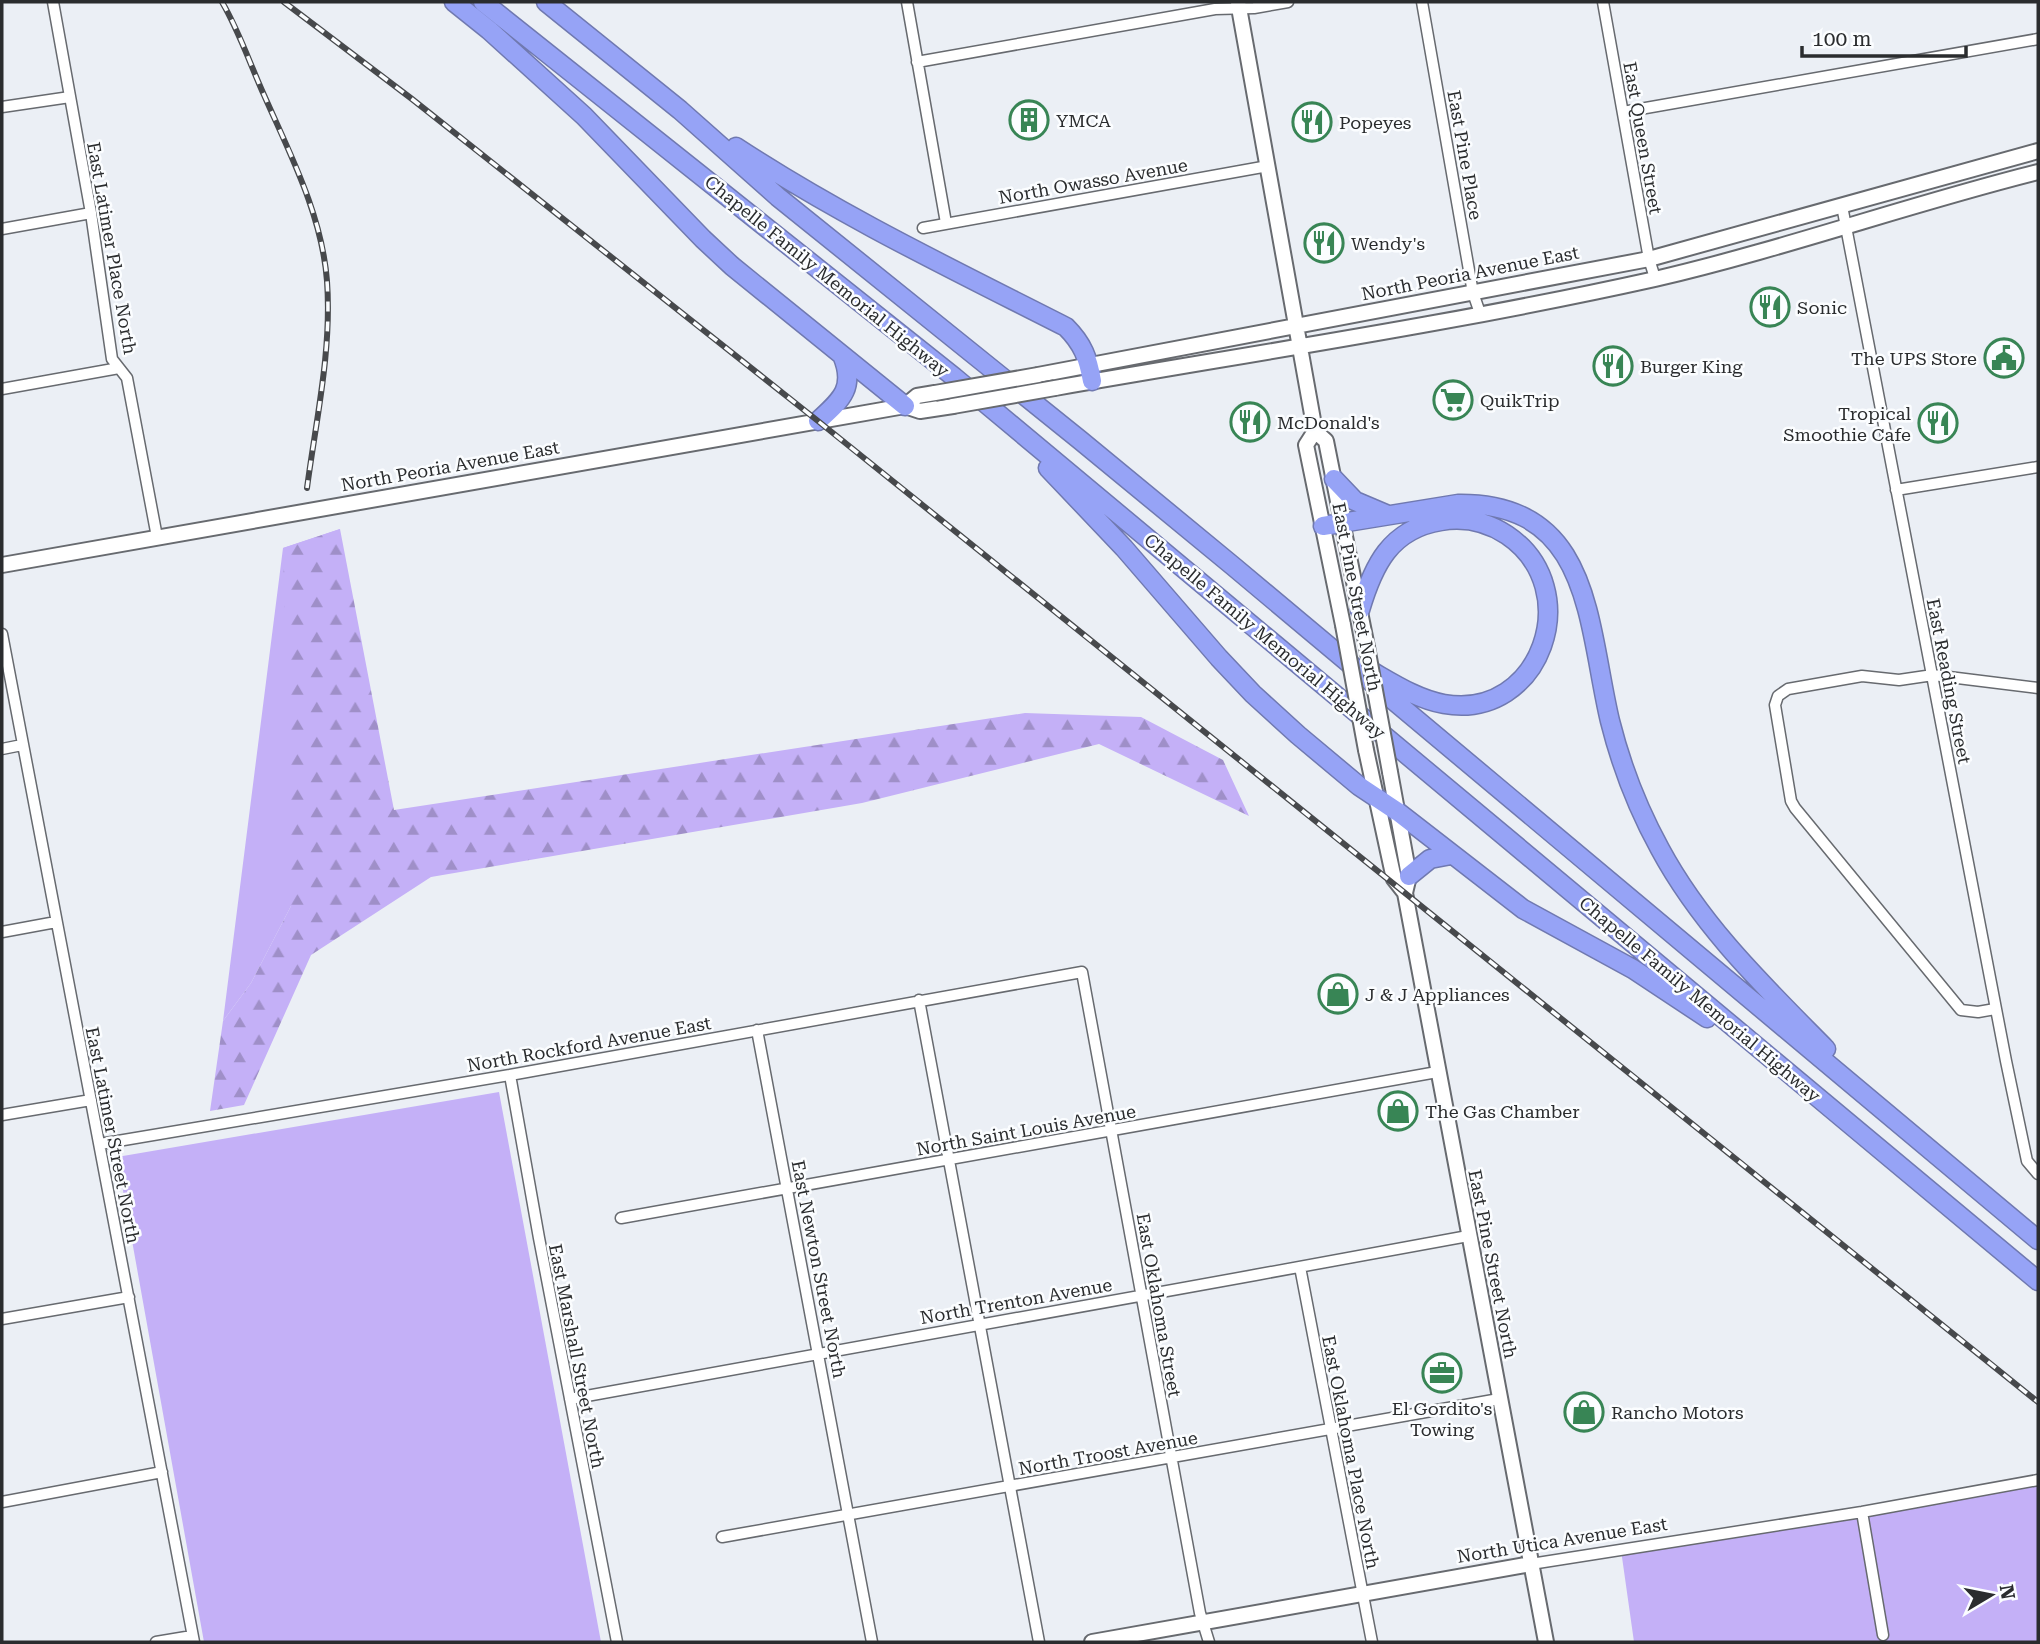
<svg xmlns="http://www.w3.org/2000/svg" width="2040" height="1644" font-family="'Roboto Serif',serif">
	<defs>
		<pattern id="forest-firs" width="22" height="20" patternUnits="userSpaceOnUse" patternTransform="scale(1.75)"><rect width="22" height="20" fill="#c4b0f7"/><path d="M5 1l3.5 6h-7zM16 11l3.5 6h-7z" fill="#9f8fc8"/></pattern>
	</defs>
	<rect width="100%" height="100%" fill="#ebeff5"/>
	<path fill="#c4b0f7" d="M 340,529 L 291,906 L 251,983 L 223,1021 L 283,548 Z
		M 499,1092 L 601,1642 L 204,1642 L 117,1157 Z
		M 2038,1480 L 2038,1642 L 1634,1642 L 1621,1550 Z"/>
	<path fill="url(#forest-firs)" d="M 340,529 L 394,810 L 1025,713 L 1141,717 L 1223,760 L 1249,816 L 1099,744 L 862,803 L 431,877 L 311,955 L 244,1105 L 210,1111 L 223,1021 L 251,983 L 291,906 L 283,548 Z"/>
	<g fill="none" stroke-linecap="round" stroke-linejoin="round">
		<g stroke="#676a6f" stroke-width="13">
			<path id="minor" d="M 53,2 L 91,213 L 112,359 L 127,378 L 157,537
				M 907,2 L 946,223
				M 1422,2 L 1473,293 L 1480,313
				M 1603,2 L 1649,259 L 1655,278
				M 917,62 L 1215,9 L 1254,8 L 1288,2
				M 2,107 L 70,97
				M 1623,112 L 2038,39
				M 1842,206 L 2006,1061 L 2027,1161 L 2038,1174
				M 923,228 L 1268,166
				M 2,229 L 91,213
				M 2,389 L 119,368
				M 1896,490 L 2038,467
				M 2,634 L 194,1642
				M 2,749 L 22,745
				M 2,932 L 56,922
				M 919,1000 L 1039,1642
				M 1995,1009 L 1978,1012 L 1961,1010 L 1795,808 L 1791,801 L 1775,705 L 1778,696 L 1788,689 L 1862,676 L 1899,680 L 1933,675 L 2038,688
				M 757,1030 L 872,1642
				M 510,1075 L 539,1238 L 617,1642
				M 2,1115 L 91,1100
				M 100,1144 L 510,1075 L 1082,972 L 1200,1613 L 1209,1642
				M 621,1218 L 1437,1072
				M 1300,1267 L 1372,1642
				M 2,1319 L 129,1297
				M 570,1399 C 869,1342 1169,1292 1468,1236
				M 2,1502 L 162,1472
				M 1862,1512 L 1883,1635
				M 722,1537 L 1499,1399
				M 1531,1564 L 1862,1512 L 2038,1480
				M 156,1642 L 192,1636"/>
		</g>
		<g stroke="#676a6f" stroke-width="18">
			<path id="secondary" d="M 1238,2 L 1315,431 L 1326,441 L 1367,647
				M 1038,375 L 1649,259 L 2038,151
				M 1055,388 C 1255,353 1457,323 1655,279 C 1784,249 1910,204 2038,172
				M 905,406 L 917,396 L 935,393
				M 1315,431 L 1306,445 L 1343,625
				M 2,565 L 905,406 L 920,411 L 953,406
				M 1366,750 L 1394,879 L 1405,893
				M 1390,772 L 1409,876 L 1405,893 L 1546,1642
				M 1092,1642 L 1531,1564"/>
		</g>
		<g stroke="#7079b0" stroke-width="21">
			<path id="motorway" d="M 454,2 L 489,30 L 584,116 L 703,239 L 732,266 L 905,406
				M 483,2 L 954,377 L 2038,1281
				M 546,2 L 680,110 L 778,197 L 1080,440 L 1233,566 L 2038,1240
				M 736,147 C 841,216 954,270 1066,327 C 1083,344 1088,358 1092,381
				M 818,421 C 841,400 856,388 842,355
				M 1048,468 L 1124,548 L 1219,658 L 1253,694 L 1298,735 L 1359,786 L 1398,812 L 1523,909 L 1633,969 L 1707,1018
				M 1334,479 L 1355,501 L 1388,515
				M 1323,526 L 1458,504 C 1592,502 1587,624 1610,721 C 1621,765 1638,809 1660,849 C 1702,927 1765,987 1826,1049
				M 1360,610 C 1373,566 1390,529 1441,521 C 1464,517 1487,522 1507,535 C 1587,589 1541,721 1444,704 C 1416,699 1391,682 1366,668
				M 1409,876 L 1430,859 L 1451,855"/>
		</g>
		<use href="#minor" stroke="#fff" stroke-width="10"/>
		<use href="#secondary" stroke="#fff" stroke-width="14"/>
		<use href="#motorway" stroke="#96a3f6" stroke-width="18"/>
		<g stroke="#47494c" stroke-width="6">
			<path id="rail" d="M 222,2 C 239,31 250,64 264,95 C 290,154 322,215 327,281 C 332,350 316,420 307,488
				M 284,2 L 412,99 L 818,421 L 2038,1402"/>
		</g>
		<use href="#rail" stroke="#fbfdff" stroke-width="3.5" stroke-dasharray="10" stroke-linecap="butt"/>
		<g stroke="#676a6f" stroke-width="18" stroke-linecap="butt">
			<path id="secondary-bridge" d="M 935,393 L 1038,375
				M 953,406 L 1055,388
				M 1343,625 L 1366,750
				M 1367,647 L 1390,772"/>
		</g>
		<use href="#secondary-bridge" stroke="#fff" stroke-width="14"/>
	</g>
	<defs>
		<g id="building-ring" transform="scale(2.0125)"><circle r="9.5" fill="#fbfdff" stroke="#388555" stroke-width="1.5"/><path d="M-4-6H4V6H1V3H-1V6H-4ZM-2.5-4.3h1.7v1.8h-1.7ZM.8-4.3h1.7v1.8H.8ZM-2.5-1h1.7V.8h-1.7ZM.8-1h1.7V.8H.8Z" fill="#388555"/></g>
		<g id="restaurant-ring" transform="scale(2.0125)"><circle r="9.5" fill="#fbfdff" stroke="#388555" stroke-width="1.5"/><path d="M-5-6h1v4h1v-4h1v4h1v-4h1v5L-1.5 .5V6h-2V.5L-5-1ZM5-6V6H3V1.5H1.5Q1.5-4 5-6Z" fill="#388555"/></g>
		<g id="civic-ring" transform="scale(2.0125)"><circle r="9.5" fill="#fbfdff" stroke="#388555" stroke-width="1.5"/><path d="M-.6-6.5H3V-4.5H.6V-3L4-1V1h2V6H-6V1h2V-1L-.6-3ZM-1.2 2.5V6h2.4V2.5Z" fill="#388555"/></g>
		<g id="supermarket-ring" transform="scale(2.0125)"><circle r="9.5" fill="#fbfdff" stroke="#388555" stroke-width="1.5"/><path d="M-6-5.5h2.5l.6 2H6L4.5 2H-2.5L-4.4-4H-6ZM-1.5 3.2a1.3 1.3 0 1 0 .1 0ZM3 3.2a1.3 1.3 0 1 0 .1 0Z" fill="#388555"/></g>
		<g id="shop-ring" transform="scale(2.0125)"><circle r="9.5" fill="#fbfdff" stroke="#388555" stroke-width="1.5"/><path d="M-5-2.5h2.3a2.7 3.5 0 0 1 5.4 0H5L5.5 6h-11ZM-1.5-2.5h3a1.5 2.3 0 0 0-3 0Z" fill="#388555"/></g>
		<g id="office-ring" transform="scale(2.0125)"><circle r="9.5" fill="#fbfdff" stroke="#388555" stroke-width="1.5"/><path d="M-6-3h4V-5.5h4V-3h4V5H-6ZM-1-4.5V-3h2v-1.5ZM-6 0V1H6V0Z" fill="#388555"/></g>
	</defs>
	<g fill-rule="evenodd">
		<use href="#building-ring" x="1029" y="120"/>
		<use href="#restaurant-ring" x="1312" y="122"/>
		<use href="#restaurant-ring" x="1324" y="243"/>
		<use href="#restaurant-ring" x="1770" y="307"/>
		<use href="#civic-ring" x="2004" y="358"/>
		<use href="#restaurant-ring" x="1613" y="366"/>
		<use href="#supermarket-ring" x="1453" y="400"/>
		<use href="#restaurant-ring" x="1250" y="422"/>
		<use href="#restaurant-ring" x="1938" y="423"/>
		<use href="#shop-ring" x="1338" y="994"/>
		<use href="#shop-ring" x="1398" y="1111"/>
		<use href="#office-ring" x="1442" y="1373"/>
		<use href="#shop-ring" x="1584" y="1412"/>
	</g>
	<g text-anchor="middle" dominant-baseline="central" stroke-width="5" stroke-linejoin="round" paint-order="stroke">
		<g font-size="18" fill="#2a2c2e" stroke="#fbfdff" text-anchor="start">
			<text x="1056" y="120">YMCA</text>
			<text x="1339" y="122">Popeyes</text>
			<text x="1351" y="243">Wendy's</text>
			<text x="1797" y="307">Sonic</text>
			<text x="1977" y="358" text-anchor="end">The UPS Store</text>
			<text x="1640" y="366">Burger King</text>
			<text x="1480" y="400">QuikTrip</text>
			<text x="1911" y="413" text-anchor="end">Tropical<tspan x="1911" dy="21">Smoothie Cafe</tspan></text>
			<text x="1277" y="422">McDonald's</text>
			<text x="1365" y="994">J &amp; J Appliances</text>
			<text x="1425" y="1111">The Gas Chamber</text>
			<text x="1442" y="1408" text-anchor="middle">El Gordito's<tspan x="1442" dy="21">Towing</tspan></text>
			<text x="1611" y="1412">Rancho Motors</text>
		</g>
		<g font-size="18" fill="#2a2c2e" stroke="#fbfdff">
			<text transform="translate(1643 138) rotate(80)">East Queen Street</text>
			<text transform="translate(1465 155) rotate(80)">East Pine Place</text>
			<text transform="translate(1093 181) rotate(-10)">North Owasso Avenue</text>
			<text transform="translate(112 248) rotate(80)">East Latimer Place North</text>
			<text transform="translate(1470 273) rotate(-11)">North Peoria Avenue East</text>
			<text transform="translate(827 276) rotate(39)">Chapelle Family Memorial Highway</text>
			<text transform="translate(450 466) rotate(-10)">North Peoria Avenue East</text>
			<text transform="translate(1357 597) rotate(79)">East Pine Street North</text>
			<text transform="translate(1265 636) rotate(40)">Chapelle Family Memorial Highway</text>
			<text transform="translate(1949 681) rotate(79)">East Reading Street</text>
			<text transform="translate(1700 999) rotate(40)">Chapelle Family Memorial Highway</text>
			<text transform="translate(589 1044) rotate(-10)">North Rockford Avenue East</text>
			<text transform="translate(1026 1130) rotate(-10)">North Saint Louis Avenue</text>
			<text transform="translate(113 1135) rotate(79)">East Latimer Street North</text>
			<text transform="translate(1493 1264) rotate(79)">East Pine Street North</text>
			<text transform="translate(819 1269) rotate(79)">East Newton Street North</text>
			<text transform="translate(1016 1301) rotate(-10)">North Trenton Avenue</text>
			<text transform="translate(1159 1305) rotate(80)">East Oklahoma Street</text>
			<text transform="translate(577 1356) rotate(79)">East Marshall Street North</text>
			<text transform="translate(1351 1452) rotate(79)">East Oklahoma Place North</text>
			<text transform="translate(1108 1453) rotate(-10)">North Troost Avenue</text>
			<text transform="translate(1562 1540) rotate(-9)">North Utica Avenue East</text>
		</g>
	</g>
	<rect width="2040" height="1644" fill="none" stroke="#2a2c2e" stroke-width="7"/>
	<g transform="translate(1991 1595) rotate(80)" stroke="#fbfdff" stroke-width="5" paint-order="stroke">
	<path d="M0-5L12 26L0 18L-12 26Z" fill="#2a2c2e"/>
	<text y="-10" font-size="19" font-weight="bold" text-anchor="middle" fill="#2a2c2e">N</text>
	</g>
	<path d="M1802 46v10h164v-10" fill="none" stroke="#2a2c2e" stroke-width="3.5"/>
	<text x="1812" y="46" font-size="21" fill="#2a2c2e" stroke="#fbfdff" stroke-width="5" paint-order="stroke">100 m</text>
</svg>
